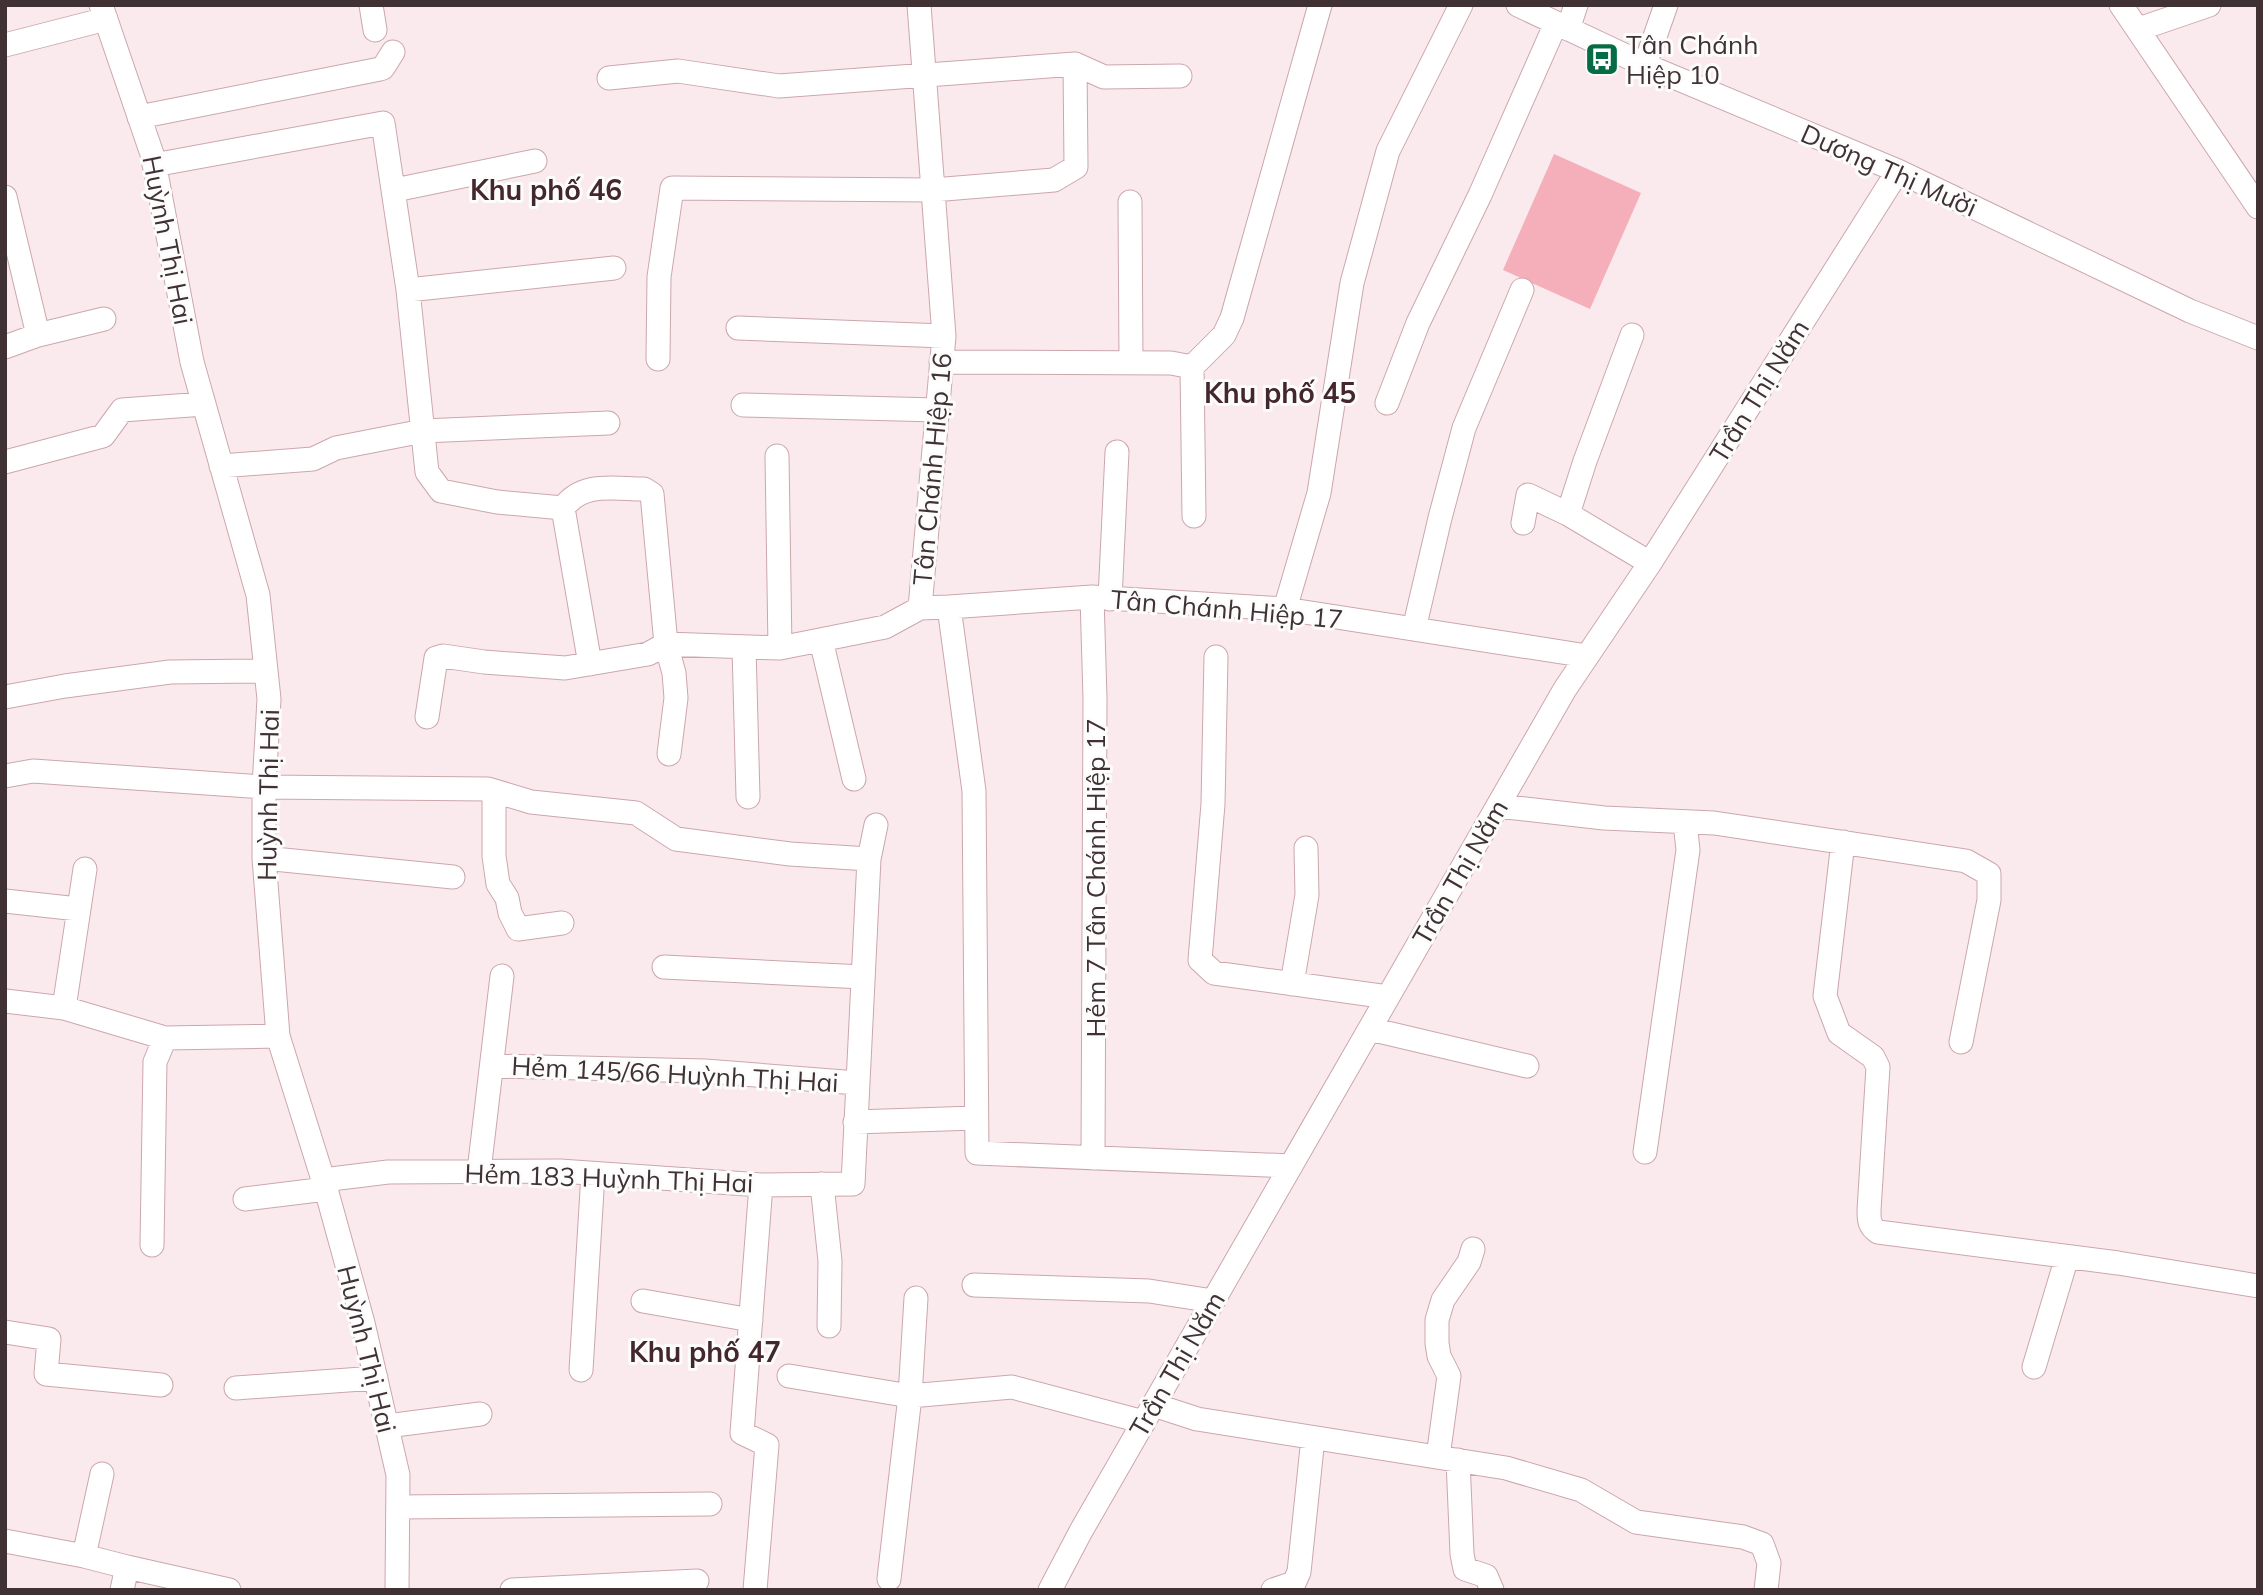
<svg xmlns="http://www.w3.org/2000/svg" width="2263" height="1595" font-family="Mulish,sans-serif">
	<rect width="100%" height="100%" fill="#faeaed"/>
	<path fill="#f4afba" d="M 1554,154 L 1641,193 L 1590,309 L 1503,270 Z"/>
	<g fill="none" stroke-linecap="round" stroke-linejoin="round">
		<g stroke="#cba7ac" stroke-width="25">
			<path id="minor" d="M 101,5 L 153,157 L 192,362 L 258,595 L 269,699 L 264,787 L 264,858 L 278,1036 L 326,1189 L 363,1323 L 398,1475 L 397,1590
				M 371,5 L 375,30
				M 919,5 L 944,336 L 920,608 L 949,607 L 974,791 L 977,1153 L 1291,1166
				M 1518,5 L 1645,65 L 1898,171 L 2190,311 L 2258,338
				M 2121,5 L 2258,207
				M 1568,29 L 1576,5
				M 2139,29 L 2209,5
				M 5,45 L 106,19
				M 1645,65 L 1666,5
				M 609,78 L 678,71 L 779,86 L 1075,64 L 1104,77 L 1180,76
				M 139,117 L 380,69 L 383,68 L 393,52
				M 154,165 L 383,123 L 408,290 L 427,472 L 441,491 L 497,502 L 563,508 L 590,664
				M 395,190 L 535,161
				M 5,197 L 38,335
				M 1130,202 L 1131,363
				M 408,290 L 614,268
				M 738,328 L 944,336
				M 5,347 L 38,335 L 104,319
				M 658,359 L 659,277 L 672,188 L 933,190 L 1054,180 L 1076,167 L 1075,64
				M 941,362 L 1171,363 L 1192,367 L 1194,516
				M 1192,367 L 1224,335 L 1232,318 L 1320,5
				M 1387,403 L 1418,323 L 1480,195 L 1556,23
				M 743,405 L 937,410
				M 777,456 L 780,648
				M 5,462 L 103,436 L 122,410 L 204,404
				M 221,466 L 313,459 L 336,448 L 423,431 L 608,423
				M 563,508 C 583,481 613,489 644,489 L 652,494 L 666,644 L 780,648 L 885,627 L 920,608
				M 1568,514 L 1585,461 L 1632,335
				M 1523,523 L 1528,495 L 1568,514 L 1650,563
				M 1092,597 L 1095,698 L 1093,1158
				M 1110,599 L 1117,452
				M 949,607 L 1092,597 L 1285,609 L 1587,656
				M 1285,609 L 1319,493 L 1352,283 L 1388,151 L 1461,5
				M 1414,629 L 1440,518 L 1464,428 L 1522,290
				M 821,640 L 854,779
				M 744,647 L 748,797
				M 1216,657 L 1213,804 L 1200,960 L 1214,973 L 1388,997
				M 5,697 L 65,686 L 170,672 L 266,671
				M 427,717 L 436,658 L 443,656 L 484,662 L 565,668 L 648,654 L 666,644 L 674,673 L 676,698 L 669,754
				M 5,776 L 33,771 L 264,787 L 488,789 L 531,802 L 636,813 L 676,839 L 790,854 L 869,859 L 853,1184 L 761,1185 L 560,1171 L 388,1172 L 323,1180
				M 494,792 L 494,856 L 498,884 L 507,898 L 510,913 L 518,929 L 562,923
				M 1498,806 L 1604,818 L 1714,823 L 1966,861 L 1989,874 L 1989,900 L 1961,1042
				M 1843,842 L 1825,996 L 1839,1033 L 1873,1057 L 1878,1067 L 1869,1210 C 1869,1220 1869,1226 1878,1232 L 2118,1263 L 2258,1286
				M 264,858 L 453,877
				M 869,859 L 876,825
				M 5,901 L 78,909
				M 664,967 L 863,977
				M 1292,984 L 1307,895 L 1306,848
				M 5,1001 L 64,1008 L 165,1038 L 278,1036
				M 64,1008 L 85,869
				M 1370,1029 L 1527,1066
				M 493,1066 L 705,1071 L 857,1083
				M 855,1122 L 975,1118
				M 1645,1152 L 1688,850 L 1685,822
				M 479,1171 L 502,976
				M 822,1184 L 830,1261 L 829,1326
				M 245,1199 L 326,1189
				M 152,1245 L 155,1062 L 165,1038
				M 974,1285 L 1149,1291 L 1213,1301
				M 643,1301 L 751,1320
				M 5,1332 L 49,1339 L 46,1374 L 161,1385
				M 2034,1367 L 2067,1257
				M 581,1370 L 593,1174
				M 789,1376 L 910,1396 L 916,1298
				M 236,1388 L 376,1378
				M 1154,1405 L 1197,1419 L 1506,1468 L 1581,1490 L 1636,1522 L 1743,1537 L 1762,1544 L 1769,1563 L 1766,1590
				M 387,1426 L 480,1414
				M 1438,1457 L 1449,1376 L 1439,1356 L 1437,1343 L 1437,1320 L 1443,1300 L 1469,1262 L 1473,1249
				M 1458,1460 L 1462,1554 L 1465,1569 L 1486,1576 L 1492,1590
				M 102,1474 L 84,1556 L 127,1567
				M 398,1507 L 710,1504
				M 5,1541 L 84,1556
				M 889,1579 L 910,1396 L 1012,1387 L 1144,1422
				M 122,1590 L 127,1567 L 229,1590
				M 512,1590 L 697,1581
				M 755,1590 L 767,1445 L 742,1433 L 761,1185
				M 1050,1590 L 1081,1531 L 1565,689 L 1650,563 L 1898,171
				M 1273,1590 L 1294,1583 L 1299,1572 L 1313,1438"/>
		</g>
		<use href="#minor" stroke="#fff" stroke-width="23"/>
	</g>
	<defs>
		<g id="bus-square" transform="scale(1.75)"><rect x="-9" y="-9" width="18" height="18" rx="4" fill="#076c43" stroke="#fcfcfc"/><path d="M-5-6H5V4H4V6H2V4H-2V6H-4V4H-5ZM-3.5-4V0h7V-4ZM-3.5 1.2v1.5H-2V1.2ZM2 1.2v1.5H3.5V1.2Z" fill="#fff"/></g>
	</defs>
	<g fill-rule="evenodd">
		<use href="#bus-square" x="1602" y="59"/>
	</g>
	<g text-anchor="middle" dominant-baseline="central" stroke-width="6" stroke-linejoin="round" paint-order="stroke">
		<g font-size="26" fill="#403234" stroke="#fcfcfc" text-anchor="start">
			<text x="1626" y="44">Tân Chánh<tspan x="1626" dy="30">Hiệp 10</tspan></text>
		</g>
		<g font-size="26" fill="#403234" stroke="#fcfcfc">
			<text transform="translate(1889 170) rotate(24)">Dương Thị Mười</text>
			<text transform="translate(168 240) rotate(79)">Huỳnh Thị Hai</text>
			<text transform="translate(1759 391) rotate(-58)">Trần Thị Năm</text>
			<text transform="translate(932 469) rotate(-85)">Tân Chánh Hiệp 16</text>
			<text transform="translate(1227 609) rotate(5)">Tân Chánh Hiệp 17</text>
			<text transform="translate(268 795) rotate(-89)">Huỳnh Thị Hai</text>
			<text transform="translate(1460 872) rotate(-60)">Trần Thị Năm</text>
			<text transform="translate(1095 878) rotate(-90)">Hẻm 7 Tân Chánh Hiệp 17</text>
			<text transform="translate(675 1074) rotate(3)">Hẻm 145/66 Huỳnh Thị Hai</text>
			<text transform="translate(609 1178) rotate(2)">Hẻm 183 Huỳnh Thị Hai</text>
			<text transform="translate(367 1349) rotate(76)">Huỳnh Thị Hai</text>
			<text transform="translate(1177 1364) rotate(-60)">Trần Thị Năm</text>
		</g>
		<g font-size="28" font-weight="bold" fill="#44272d" stroke="#fcfcfc">
			<text x="546" y="189">Khu phố 46</text>
			<text x="1280" y="392">Khu phố 45</text>
			<text x="705" y="1351">Khu phố 47</text>
		</g>
	</g>
	<rect width="2263" height="1595" fill="none" stroke="#403234" stroke-width="14"/>
</svg>
